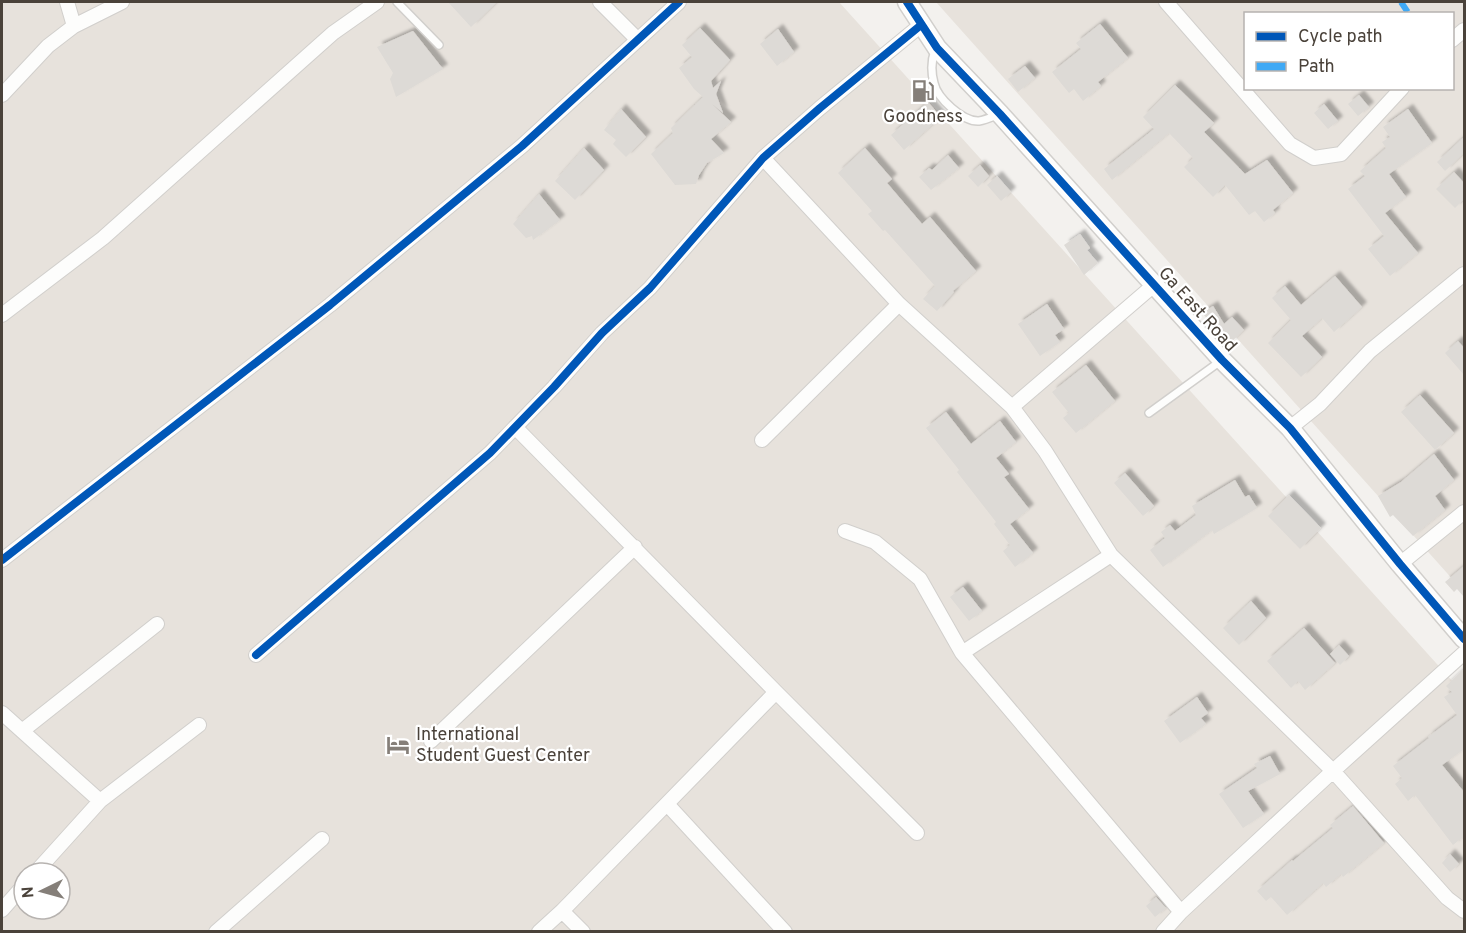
<svg xmlns="http://www.w3.org/2000/svg" width="1466" height="933" font-family="Overpass,sans-serif">
	<defs>
		<filter id="shadow"><feDropShadow dx="5" dy="-5" stdDeviation="1.5" flood-color="#0004"/></filter>
	</defs>
	<rect width="100%" height="100%" fill="#f3f1ee"/>
	<path fill="#e7e2dc" fill-rule="evenodd" d="M 2,2 L 839,2 L 1464,694 L 1464,931 L 2,932 ZM 24,873 L 60,873 L 60,909 L 24,909 Z
		M 936,2 L 1464,2 L 1464,592 ZM 1246,14 L 1452,14 L 1452,88 L 1246,88 Z"/>
	<path fill="#dddad6" filter="url(#shadow)" d="M 448,2 L 497,2 L 471,27 Z
		M 1100,24 L 1128,58 L 1098,82 L 1101,86 L 1083,101 L 1074,89 L 1069,93 L 1052,72 L 1081,49 L 1076,43 Z
		M 700,28 L 730,60 L 711,81 L 713,88 L 721,81 L 716,94 L 723,113 L 712,104 L 731,122 L 711,139 L 724,153 L 707,163 L 699,175 L 696,184 L 675,185 L 651,154 L 673,133 L 671,128 L 703,97 L 694,89 L 679,68 L 692,57 L 682,45 Z
		M 778,29 L 794,52 L 777,66 L 760,44 Z
		M 413,31 L 443,69 L 396,97 L 390,79 L 393,73 L 377,47 Z
		M 1025,66 L 1035,78 L 1018,92 L 1008,79 Z
		M 1175,85 L 1214,123 L 1204,132 L 1245,174 L 1267,160 L 1293,193 L 1273,210 L 1275,213 L 1264,222 L 1255,211 L 1249,215 L 1225,185 L 1213,197 L 1184,167 L 1193,158 L 1169,133 L 1112,180 L 1104,169 L 1154,129 L 1143,117 Z
		M 1359,95 L 1369,107 L 1358,116 L 1348,104 Z
		M 928,102 L 941,117 L 904,150 L 891,135 Z
		M 1324,104 L 1338,121 L 1328,129 L 1314,113 Z
		M 621,109 L 646,137 L 626,157 L 613,144 L 616,140 L 604,130 Z
		M 1408,109 L 1432,143 L 1389,174 L 1406,197 L 1385,213 L 1418,253 L 1390,276 L 1368,249 L 1384,236 L 1348,189 L 1365,176 L 1360,171 L 1386,148 L 1382,142 L 1390,137 L 1383,127 Z
		M 1464,137 L 1464,153 L 1445,171 L 1437,162 Z
		M 584,148 L 604,170 L 575,200 L 555,181 Z
		M 865,148 L 892,179 L 887,183 L 922,224 L 930,217 L 976,271 L 953,291 L 954,292 L 937,311 L 923,299 L 935,286 L 885,230 L 883,231 L 868,214 L 872,211 L 838,173 Z
		M 948,155 L 959,168 L 931,190 L 919,177 L 929,168 L 932,170 Z
		M 980,165 L 989,176 L 978,187 L 968,176 Z
		M 1454,172 L 1464,183 L 1464,199 L 1455,208 L 1436,189 Z
		M 997,176 L 1011,192 L 1001,201 L 987,185 Z
		M 539,194 L 560,220 L 533,240 L 532,236 L 526,238 L 513,224 Z
		M 1080,234 L 1090,248 L 1087,250 L 1098,263 L 1084,275 L 1064,245 Z
		M 1335,276 L 1362,307 L 1334,332 L 1322,318 L 1302,336 L 1322,357 L 1301,377 L 1268,343 L 1291,320 L 1272,298 L 1285,286 L 1301,305 Z
		M 1047,304 L 1064,329 L 1055,335 L 1060,342 L 1040,356 L 1018,324 Z
		M 1213,306 L 1224,324 L 1232,317 L 1244,330 L 1230,343 L 1202,313 Z
		M 1458,341 L 1464,348 L 1464,375 L 1445,353 Z
		M 1086,365 L 1115,401 L 1076,433 L 1063,418 L 1069,413 L 1052,392 Z
		M 1420,395 L 1454,433 L 1435,450 L 1401,412 Z
		M 946,412 L 971,444 L 1000,421 L 1016,442 L 996,458 L 1009,474 L 1004,477 L 1029,509 L 1010,524 L 1033,553 L 1015,567 L 1003,551 L 1010,545 L 994,524 L 996,522 L 957,472 L 959,470 L 926,428 Z
		M 1434,454 L 1454,480 L 1435,496 L 1445,510 L 1413,536 L 1393,515 L 1390,517 L 1378,496 L 1401,482 Z
		M 1125,473 L 1154,506 L 1143,516 L 1114,483 Z
		M 1235,480 L 1245,497 L 1249,495 L 1257,508 L 1214,534 L 1212,530 L 1163,567 L 1150,550 L 1165,538 L 1161,532 L 1170,525 L 1175,531 L 1196,515 L 1192,506 Z
		M 1289,495 L 1321,528 L 1300,549 L 1268,516 Z
		M 1464,566 L 1464,597 L 1457,589 L 1454,592 L 1445,582 Z
		M 963,587 L 982,611 L 969,621 L 950,597 Z
		M 1251,601 L 1266,618 L 1239,645 L 1223,628 Z
		M 1304,628 L 1335,663 L 1305,690 L 1298,681 L 1291,688 L 1267,661 Z
		M 1339,645 L 1349,656 L 1340,665 L 1330,654 Z
		M 1464,669 L 1464,749 L 1442,765 L 1464,792 L 1464,836 L 1453,845 L 1415,795 L 1408,801 L 1395,784 L 1402,778 L 1393,766 L 1429,738 L 1428,737 L 1457,715 L 1444,697 L 1452,692 L 1446,686 Z
		M 1197,697 L 1208,713 L 1201,718 L 1206,724 L 1180,743 L 1164,721 Z
		M 1270,756 L 1280,774 L 1248,791 L 1264,814 L 1243,828 L 1219,794 L 1257,768 L 1254,764 Z
		M 1353,806 L 1384,843 L 1343,877 L 1341,874 L 1326,887 L 1323,883 L 1287,915 L 1271,897 L 1266,901 L 1257,891 L 1292,860 L 1293,861 L 1333,828 L 1330,825 Z
		M 1450,854 L 1459,864 L 1450,872 L 1442,863 Z
		M 1156,897 L 1166,908 L 1155,917 L 1146,906 Z"/>
	<g fill="none" stroke-linecap="round" stroke-linejoin="round">
		<g stroke="#d1cfcc" stroke-width="10">
			<path id="service" d="M 397,2 L 439,45
				M 935,50 C 931,61 931,72 934,83 C 937,98 963,122 979,121 C 985,120 992,117 997,115
				M 1149,413 L 1222,360"/>
		</g>
		<g stroke="#d1cfcc" stroke-width="16">
			<path id="minor" d="M 67,2 L 74,26
				M 600,2 L 637,39
				M 1166,2 L 1290,144 L 1314,158 L 1341,154 L 1402,88
				M 1452,40 L 1464,30
				M 2,95 L 48,46 L 74,26 L 122,2
				M 763,158 L 899,304 L 1012,407
				M 2,315 L 103,238 L 333,33 L 377,2
				M 515,427 L 776,692 L 917,833
				M 1290,428 L 1320,404 L 1370,351 L 1464,274
				M 762,440 L 899,304
				M 845,531 L 875,542 L 920,579 L 962,653 L 1181,912
				M 1111,555 L 1333,771 L 1447,898 L 1464,911
				M 2,560 L 330,305 L 522,146 L 679,2
				M 1400,564 L 1464,512
				M 962,653 L 1111,555 L 1045,451 L 1012,407 L 1154,285
				M 256,655 L 490,453 L 554,387 L 602,333 L 650,288 L 763,158 L 820,108 L 921,25
				M 2,713 L 100,801
				M 22,731 L 157,624
				M 431,741 L 635,547
				M 667,804 L 785,932
				M 35,873 L 100,801 L 199,725
				M 2,910 L 24,885
				M 216,932 L 322,839
				M 539,932 L 562,911
				M 583,932 L 562,911 L 776,692
				M 1163,932 L 1181,912 L 1333,771 L 1464,653"/>
		</g>
		<g stroke="#d1cfcc" stroke-width="21">
			<path id="tertiary" d="M 907,2 L 937,48 L 1000,114 L 1222,360 L 1290,428 L 1400,564 L 1464,639"/>
		</g>
		<use href="#service" stroke="#fdfdfc" stroke-width="7"/>
		<use href="#minor" stroke="#fdfdfc" stroke-width="14"/>
		<use href="#tertiary" stroke="#fdfdfc" stroke-width="18"/>
		<path stroke="#3fa9f5" stroke-width="6" stroke-dasharray="12 6" stroke-linecap="butt" d="M 1401,2 L 1409,14"/>
		<g stroke="#fff" stroke-width="11">
			<path id="cycleway" d="M 907,2 L 937,48 L 1000,114 L 1222,360 L 1290,428 L 1400,564 L 1464,639
				M 2,560 L 330,305 L 522,146 L 679,2
				M 256,655 L 490,453 L 554,387 L 602,333 L 650,288 L 763,158 L 820,108 L 921,25"/>
		</g>
		<use href="#cycleway" stroke="#0057b8" stroke-width="8"/>
	</g>
	<defs>
		<g id="fuel-bare" transform="scale(1.8)"><path d="M-5.5-6h7V0h2V4h1.3V-2.5L3-4.5l.8-.8L6-3V5H2.5V1h-1V6h-7ZM-4.2-4.7v3.2H.2V-4.7Z" fill="#857f79" stroke="#fff" stroke-width="2.5" paint-order="stroke"/></g>
		<g id="hotel-bare" transform="scale(1.8)"><path d="M-6-4.5h1.5V1H6V5H4.5V3h-9V5H-6ZM-4 0a1.8 1.8 0 1 1 3.6 0ZM.5 0V-2.5h3Q6-2.5 6 0Z" fill="#857f79" stroke="#fff" stroke-width="2.5" paint-order="stroke"/></g>
	</defs>
	<g fill-rule="evenodd">
		<use href="#fuel-bare" x="923" y="91"/>
		<use href="#hotel-bare" x="398" y="745"/>
	</g>
	<g text-anchor="middle" dominant-baseline="central" stroke-width="4.5" stroke-linejoin="round" paint-order="stroke">
		<g font-size="18" fill="#4a423a" stroke="#fff">
			<text x="923" y="117">Goodness</text>
			<text x="416" y="735" text-anchor="start">International<tspan x="416" dy="21">Student Guest Center</tspan></text>
		</g>
		<g font-size="18" fill="#4a423a" stroke="#fff">
			<text transform="translate(1197 310) rotate(48)">Ga East Road</text>
		</g>
	</g>
	<rect width="1466" height="933" fill="none" stroke="#4a423a" stroke-width="6"/>
	<rect x="1244" y="12" width="210" height="78" fill="#ffffff" stroke="#b7b3b0" stroke-width="1.5"/>
	<rect x="1256" y="32" width="30" height="9" fill="#0057b8" stroke="#b7b3b0" stroke-width="1.5"/>
	<text x="1298" y="42" font-size="18" fill="#4a423a">Cycle path</text>
	<rect x="1256" y="62" width="30" height="9" fill="#3fa9f5" stroke="#b7b3b0" stroke-width="1.5"/>
	<text x="1298" y="72" font-size="18" fill="#4a423a">Path</text>
	<g transform="translate(42 891) rotate(265)"><circle r="28" fill="#ffffff" stroke="#b7b3b0" stroke-width="1.5"/>
	<path d="M0-4.5L10 22L0 15L-10 22Z" fill="#857f79"/>
	<text y="-9" font-size="16" font-weight="bold" text-anchor="middle" fill="#4a423a">N</text>
	</g>
</svg>
